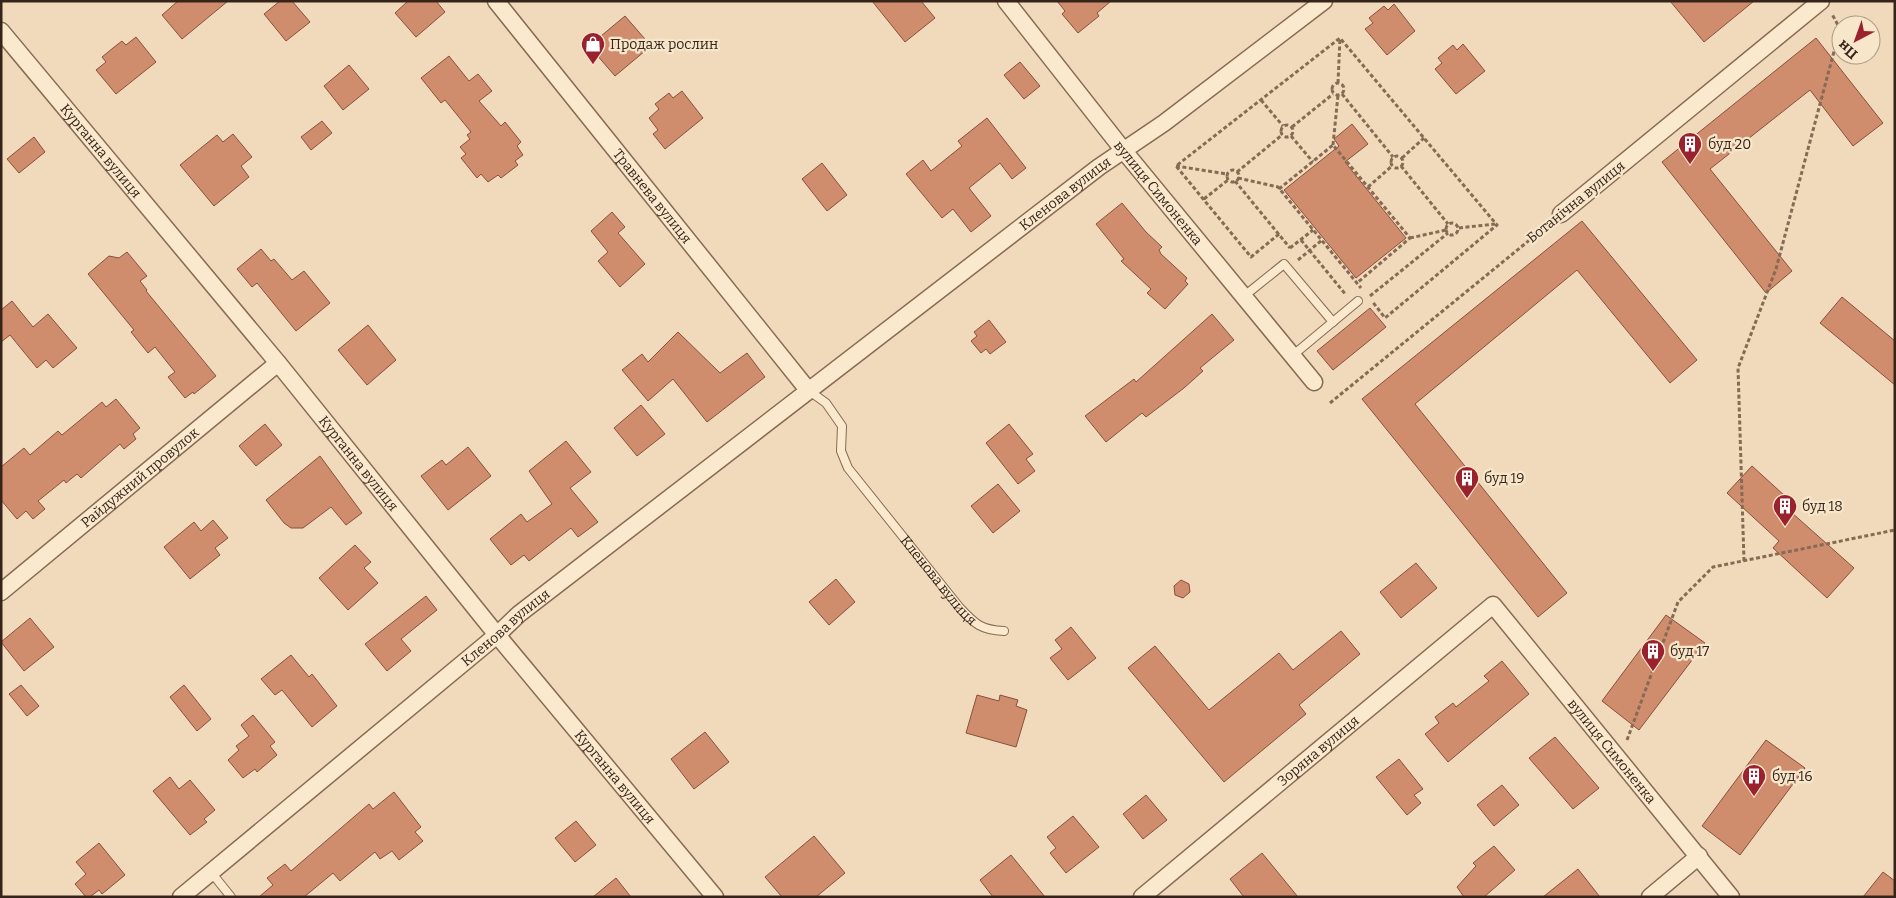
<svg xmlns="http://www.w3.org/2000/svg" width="1896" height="898" font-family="Bitter,serif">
	<rect width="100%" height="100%" fill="#f0dabb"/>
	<path fill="#d08d6e" stroke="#885039" d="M 178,1 L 228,1 L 182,39 L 162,15 Z
		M 280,1 L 292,1 L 310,22 L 286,41 L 264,14 Z
		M 408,1 L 436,1 L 445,12 L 416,37 L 395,13 Z
		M 872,1 L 921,1 L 935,18 L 905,42 Z
		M 1057,1 L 1111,1 L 1097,13 L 1099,16 L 1078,33 L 1062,14 L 1065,11 Z
		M 1670,1 L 1754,1 L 1704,42 Z
		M 1394,4 L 1415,31 L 1387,55 L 1365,29 L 1373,23 L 1369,18 L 1384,6 L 1388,10 Z
		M 625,16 L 651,46 L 615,76 L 589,46 Z
		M 136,37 L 156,62 L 116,94 L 96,70 L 106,62 L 102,57 L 113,48 L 122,41 L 126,45 Z
		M 1816,38 L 1883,123 L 1853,146 L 1810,90 L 1710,169 L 1792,271 L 1766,293 L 1662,162 Z
		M 1463,44 L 1485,71 L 1456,94 L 1435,69 L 1442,63 L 1438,58 L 1453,45 L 1457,50 Z
		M 449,56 L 469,81 L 478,74 L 492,91 L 479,101 L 501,126 L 505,122 L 521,142 L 517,146 L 523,155 L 515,161 L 518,165 L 501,178 L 498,175 L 488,182 L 481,174 L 477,178 L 461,158 L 466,154 L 460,147 L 470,139 L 467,135 L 471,132 L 445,100 L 441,103 L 421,78 Z
		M 1020,62 L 1040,86 L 1024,99 L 1004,75 Z
		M 349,65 L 369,89 L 343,110 L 324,86 Z
		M 682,91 L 703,118 L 665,149 L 653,134 L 658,130 L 649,118 L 659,109 L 655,104 L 669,93 L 673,98 Z
		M 987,118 L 1026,168 L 1012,179 L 1000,163 L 969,188 L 991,216 L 971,232 L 953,209 L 942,218 L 906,174 L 923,160 L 931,171 L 962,146 L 958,141 Z
		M 322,121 L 332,133 L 311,150 L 301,137 Z
		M 1352,124 L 1368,144 L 1345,162 L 1406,238 L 1356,278 L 1284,190 L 1339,146 L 1334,139 Z
		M 233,134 L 252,157 L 241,166 L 249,177 L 214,206 L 180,165 L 217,135 L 223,142 Z
		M 34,137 L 45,152 L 19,173 L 7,159 Z
		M 822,163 L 847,195 L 827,211 L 802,179 Z
		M 1122,203 L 1146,232 L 1162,247 L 1159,250 L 1161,254 L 1187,278 L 1185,281 L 1188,284 L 1165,309 L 1147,293 L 1151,289 L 1121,261 L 1124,259 L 1096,224 Z
		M 612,212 L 625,227 L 618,233 L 645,264 L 620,287 L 598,261 L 608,252 L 591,231 Z
		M 1582,221 L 1697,360 L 1670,383 L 1577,270 L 1415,404 L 1567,593 L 1538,617 L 1362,399 Z
		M 261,249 L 271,261 L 274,259 L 292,280 L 304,271 L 330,303 L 296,331 L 257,283 L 252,287 L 237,269 Z
		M 127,252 L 147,276 L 140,281 L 147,290 L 146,291 L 216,376 L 194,394 L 193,392 L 185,398 L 168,377 L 175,372 L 155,347 L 148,353 L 131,332 L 134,330 L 88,274 L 109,256 L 119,258 Z
		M 1842,297 L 1895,341 L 1895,385 L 1820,323 Z
		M 12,301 L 33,327 L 48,314 L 77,348 L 53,368 L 46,360 L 37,368 L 10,335 L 1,342 L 1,310 Z
		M 1370,308 L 1386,327 L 1333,370 L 1317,351 Z
		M 1212,314 L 1234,340 L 1200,368 L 1203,371 L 1184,388 L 1146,417 L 1142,413 L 1106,442 L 1085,416 L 1134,379 L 1136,382 Z
		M 989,320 L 1006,342 L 990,354 L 986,349 L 981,353 L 971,341 L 977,336 L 974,332 Z
		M 368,325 L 396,360 L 367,385 L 338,350 Z
		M 678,332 L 720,373 L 747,353 L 765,377 L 707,422 L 673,379 L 648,401 L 622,370 L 642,354 L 648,362 Z
		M 116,399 L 140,428 L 133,434 L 136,439 L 124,449 L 120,444 L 81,478 L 77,474 L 66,483 L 64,480 L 38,501 L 45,509 L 33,519 L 26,511 L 17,519 L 1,500 L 1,467 L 24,448 L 30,455 L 58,431 L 62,435 L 102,402 L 106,407 Z
		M 641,405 L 665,434 L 637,456 L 614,428 Z
		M 265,424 L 282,445 L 256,466 L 239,446 Z
		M 1009,424 L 1033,454 L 1026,459 L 1035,471 L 1018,484 L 986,443 Z
		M 566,441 L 591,472 L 570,488 L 598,522 L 578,537 L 571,528 L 529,561 L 524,555 L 511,565 L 490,539 L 521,514 L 527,522 L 552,504 L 529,471 Z
		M 468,447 L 491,476 L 448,510 L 421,476 L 442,460 L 446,465 Z
		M 320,456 L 362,513 L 346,525 L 331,507 L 303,528 L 291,528 L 284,523 L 266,500 Z
		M 1752,466 L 1796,506 L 1791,512 L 1854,568 L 1827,598 L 1773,548 L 1779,541 L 1727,493 Z
		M 998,484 L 1020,511 L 993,533 L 971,506 Z
		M 213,520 L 228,538 L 215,548 L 220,555 L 190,579 L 164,547 L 194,522 L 201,531 Z
		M 355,545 L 371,562 L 364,568 L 378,583 L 348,610 L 319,578 Z
		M 1416,563 L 1437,588 L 1401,618 L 1380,592 Z
		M 836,579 L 855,602 L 829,625 L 809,602 Z
		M 1181,580 L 1189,584 L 1190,592 L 1183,598 L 1175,595 L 1174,586 Z
		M 426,596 L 437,610 L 401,639 L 411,651 L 387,671 L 365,644 Z
		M 1666,615 L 1705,643 L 1639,730 L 1602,701 Z
		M 30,618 L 54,647 L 24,671 L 1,642 Z
		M 1071,627 L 1096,658 L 1068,680 L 1050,658 L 1062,649 L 1055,640 Z
		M 1341,631 L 1360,654 L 1299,705 L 1306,714 L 1224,782 L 1128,668 L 1155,646 L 1209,710 L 1279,653 L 1293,670 Z
		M 291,655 L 309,677 L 312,674 L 337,706 L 312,727 L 282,690 L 275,695 L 261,679 Z
		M 1502,661 L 1529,694 L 1448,762 L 1425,734 L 1439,723 L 1435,717 L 1453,703 L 1456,707 L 1489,681 L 1484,676 Z
		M 21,685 L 39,706 L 27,716 L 9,694 Z
		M 184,685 L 211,719 L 197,731 L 170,697 Z
		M 977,695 L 999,701 L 1000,695 L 1018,700 L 1016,706 L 1027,710 L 1016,747 L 966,733 Z
		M 253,715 L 275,742 L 270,746 L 277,755 L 257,772 L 255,769 L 243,778 L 228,760 L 239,750 L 236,746 L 249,736 L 241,725 Z
		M 705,732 L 729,762 L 694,789 L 671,759 Z
		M 1555,737 L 1599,788 L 1573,809 L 1529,758 Z
		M 1766,740 L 1805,768 L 1740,855 L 1702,826 Z
		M 1399,759 L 1423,789 L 1414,795 L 1421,803 L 1407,815 L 1376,777 Z
		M 170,777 L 179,789 L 190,780 L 215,810 L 204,819 L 207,822 L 190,835 L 153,791 Z
		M 1502,785 L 1519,805 L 1494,826 L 1477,805 Z
		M 394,792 L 421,827 L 415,832 L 423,841 L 399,860 L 392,851 L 380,859 L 375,852 L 340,881 L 333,873 L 304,897 L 259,897 L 273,885 L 267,878 L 285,864 L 291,871 L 369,804 L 373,809 Z
		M 1146,795 L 1167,820 L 1143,839 L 1123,814 Z
		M 1073,816 L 1099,847 L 1066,873 L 1050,853 L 1056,848 L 1047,837 Z
		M 576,821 L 596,845 L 575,862 L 555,838 Z
		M 814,836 L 845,873 L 816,897 L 782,897 L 765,877 Z
		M 99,843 L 125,875 L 102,894 L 99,890 L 90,897 L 86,897 L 75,884 L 86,874 L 76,862 Z
		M 1494,846 L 1515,870 L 1484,897 L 1464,897 L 1457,887 L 1476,866 L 1473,863 Z
		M 1262,853 L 1298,897 L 1244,897 L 1230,879 Z
		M 1011,855 L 1045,897 L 993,897 L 980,880 Z
		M 1578,869 L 1600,897 L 1543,897 Z
		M 1883,872 L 1895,881 L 1895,897 L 1863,897 Z
		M 616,878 L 631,897 L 593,897 Z"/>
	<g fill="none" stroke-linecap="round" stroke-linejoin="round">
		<g stroke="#876a54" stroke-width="10">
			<g id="lane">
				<path d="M 1243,297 L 1284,264 L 1333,322"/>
				<path d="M 1292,356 L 1358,301"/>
				<path id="s1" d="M 808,390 L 826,403 L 842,426 L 841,451 L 848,468 L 960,608 C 975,624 981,630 1004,631"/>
				<path d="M 211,872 L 231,897"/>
			</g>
		</g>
		<g stroke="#876a54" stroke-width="19">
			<g id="street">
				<path id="s2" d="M 496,1 L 808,390"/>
				<path id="s3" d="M 1006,1 L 1124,151 L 1314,382"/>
				<path id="s4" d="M 1,31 L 278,363 L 497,635 L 715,897"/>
				<path d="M 1561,214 L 1821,1"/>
				<path id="s5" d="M 1,592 L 278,363"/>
				<path id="s6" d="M 181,897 L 497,635 L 519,614 L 1099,167 L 1164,123 L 1324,1"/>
				<path id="s7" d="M 1142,897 L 1493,605 L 1731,897"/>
				<path d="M 1650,897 L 1699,856"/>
			</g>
		</g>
		<path stroke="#876a54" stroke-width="3" stroke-dasharray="4 2.5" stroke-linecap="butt" d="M1332 89a6 6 0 1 1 12 0a6 6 0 1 1-12 0Z
			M 1338,83 L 1340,38
			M 1342,94 L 1393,157
			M 1261,100 L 1283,126
			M1281 131a6 6 0 1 1 12 0a6 6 0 1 1-12 0Z
			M 1292,127 L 1333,94
			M 1291,136 L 1313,162
			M 1333,145 L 1338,95
			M1391 162a6 6 0 1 1 12 0a6 6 0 1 1-12 0Z
			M 1402,158 L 1424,138
			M 1176,166 L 1227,174
			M 1401,166 L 1448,224
			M1227 176a6 6 0 1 1 12 0a6 6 0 1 1-12 0Z
			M 1237,172 L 1282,135
			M 1238,178 L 1278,187 L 1361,288
			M 1235,181 L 1290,248
			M 1368,187 L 1392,166
			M 1279,189 L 1333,145 L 1410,238 L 1357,283
			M 1204,199 L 1228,180
			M1446 229a6 6 0 1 1 12 0a6 6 0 1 1-12 0Z
			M 1459,228 L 1495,224
			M 1279,234 L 1251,257 L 1176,166 L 1340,38 L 1497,225 L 1385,318 L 1372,301
			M 1410,238 L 1446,230
			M 1301,240 L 1346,295
			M 1290,248 L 1313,230
			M 1298,260 L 1322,240
			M 1370,296 L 1448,233
			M 1330,403 L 1548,225
			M 1744,561 L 1738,368 L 1776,269 L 1840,29 L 1832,14
			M 1627,740 L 1678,602 L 1713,567 L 1895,530"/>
		<use href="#lane" stroke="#fbe9ce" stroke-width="8"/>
		<use href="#street" stroke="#fbe9ce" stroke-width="16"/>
	</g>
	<defs>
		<g id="shop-pin" transform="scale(1.25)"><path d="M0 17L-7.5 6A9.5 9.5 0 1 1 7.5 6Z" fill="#9a212e" stroke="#f7e6ca"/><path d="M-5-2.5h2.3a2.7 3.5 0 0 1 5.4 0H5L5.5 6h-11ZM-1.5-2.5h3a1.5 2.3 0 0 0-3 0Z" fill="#fff"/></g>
		<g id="building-pin" transform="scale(1.25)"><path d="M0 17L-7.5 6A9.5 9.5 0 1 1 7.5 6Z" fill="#9a212e" stroke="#f7e6ca"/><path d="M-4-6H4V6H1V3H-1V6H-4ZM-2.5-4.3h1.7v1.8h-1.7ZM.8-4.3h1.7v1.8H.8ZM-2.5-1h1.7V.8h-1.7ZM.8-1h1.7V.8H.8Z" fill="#fff"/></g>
	</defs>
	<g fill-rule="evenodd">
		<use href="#shop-pin" x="593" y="44"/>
		<use href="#building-pin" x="1690" y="144"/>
		<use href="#building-pin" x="1467" y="478"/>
		<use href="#building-pin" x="1785" y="506"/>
		<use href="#building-pin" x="1653" y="651"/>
		<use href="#building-pin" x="1754" y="776"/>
	</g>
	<g text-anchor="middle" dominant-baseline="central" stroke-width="4.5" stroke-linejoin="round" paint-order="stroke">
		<g font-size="14" fill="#36241a" stroke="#f7e6ca" text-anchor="start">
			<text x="610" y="44">Продаж рослин</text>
			<text x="1708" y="144">буд 20</text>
			<text x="1484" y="478">буд 19</text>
			<text x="1802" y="506">буд 18</text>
			<text x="1670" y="651">буд 17</text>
			<text x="1772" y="776">буд 16</text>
		</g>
		<g font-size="14" fill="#36241a" stroke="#f7e6ca">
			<text stroke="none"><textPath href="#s4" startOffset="156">Курганна вулиця</textPath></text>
			<text stroke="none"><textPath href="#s3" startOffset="245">вулиця Симоненка</textPath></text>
			<text stroke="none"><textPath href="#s6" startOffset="1130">Кленова вулиця</textPath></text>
			<text stroke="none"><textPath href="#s2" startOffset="250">Травнева вулиця</textPath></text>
			<text transform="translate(1576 202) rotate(-39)">Ботанічна вулиця</text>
			<text stroke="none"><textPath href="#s4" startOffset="561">Курганна вулиця</textPath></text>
			<text stroke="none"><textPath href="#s5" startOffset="180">Райдужний провулок</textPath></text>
			<text stroke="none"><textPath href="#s1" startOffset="238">Кленова вулиця</textPath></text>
			<text stroke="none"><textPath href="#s6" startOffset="422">Кленова вулиця</textPath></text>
			<text stroke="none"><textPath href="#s7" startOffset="229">Зоряна вулиця</textPath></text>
			<text stroke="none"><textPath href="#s7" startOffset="645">вулиця Симоненка</textPath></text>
			<text stroke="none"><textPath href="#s4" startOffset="966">Курганна вулиця</textPath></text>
		</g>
	</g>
	<rect width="1896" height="898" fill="none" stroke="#36241a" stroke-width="5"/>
	<g transform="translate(1856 40) rotate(221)"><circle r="24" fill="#f7e6ca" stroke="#aa9884"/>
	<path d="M0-4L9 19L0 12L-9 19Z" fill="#9a212e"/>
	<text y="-8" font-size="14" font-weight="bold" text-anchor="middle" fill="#36241a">Пн</text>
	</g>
</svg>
